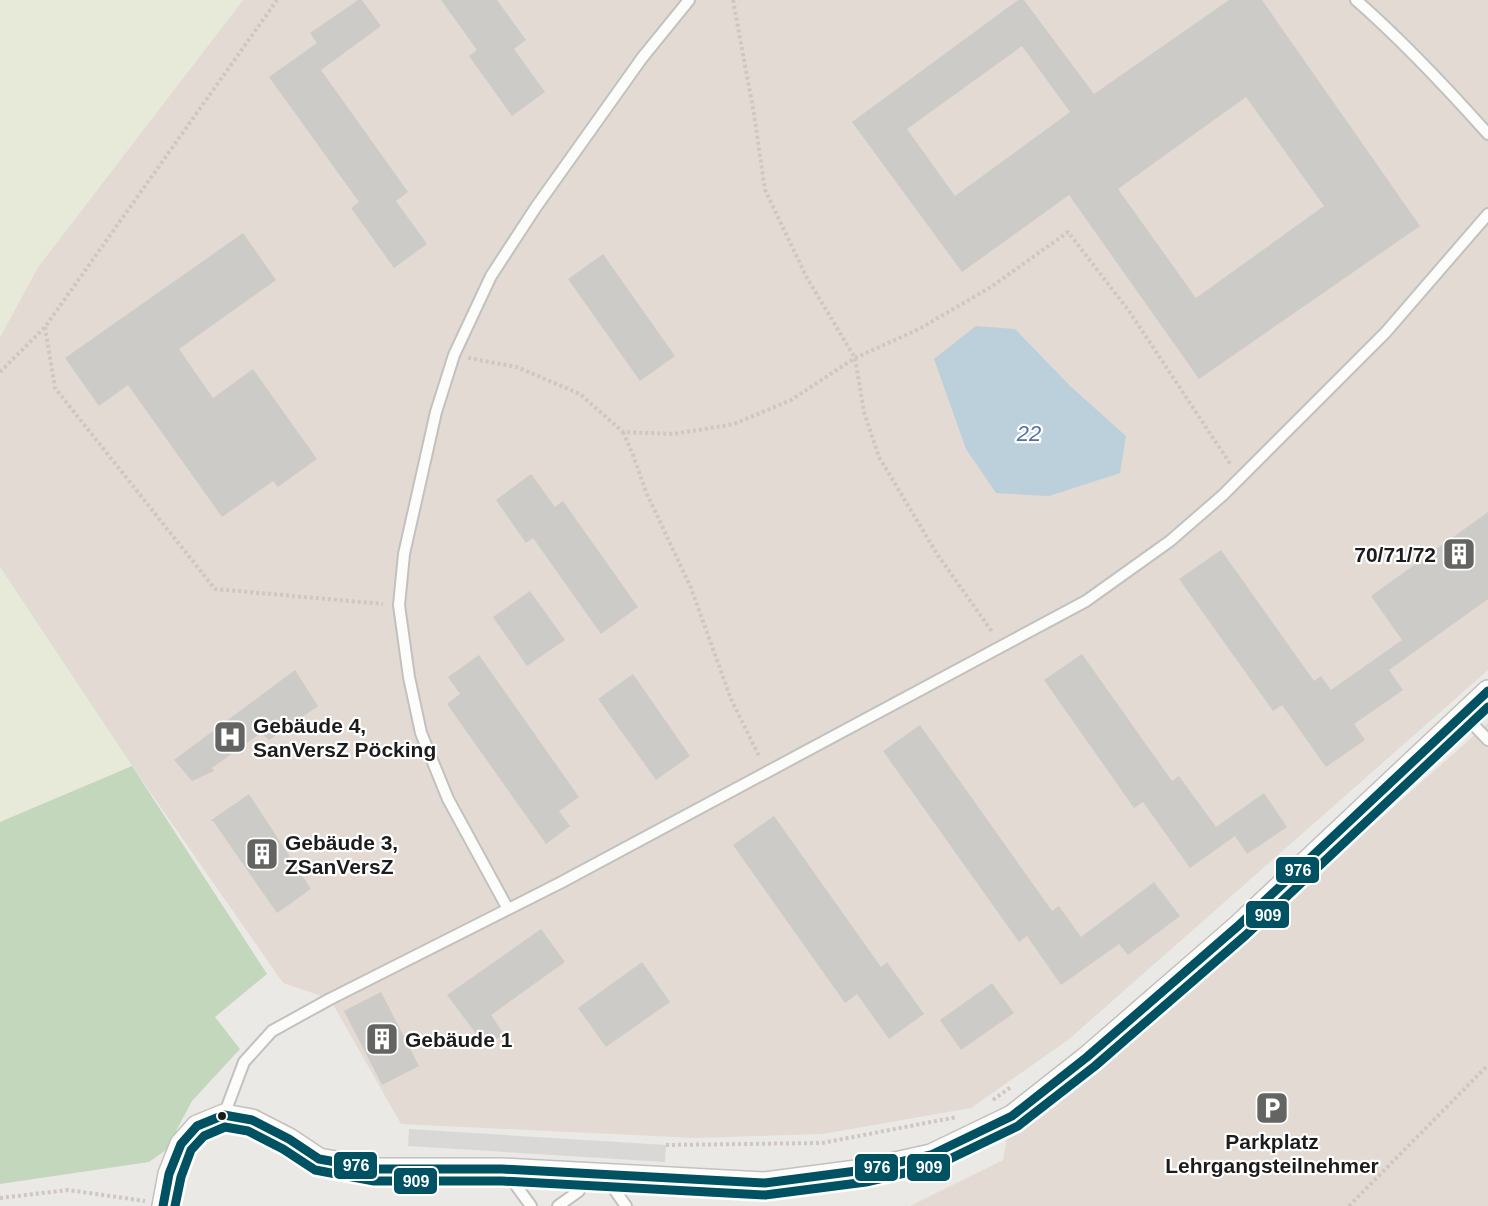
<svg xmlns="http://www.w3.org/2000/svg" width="1488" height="1206" font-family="Helvetica,sans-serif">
	<rect width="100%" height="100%" fill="#ebe9e5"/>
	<path fill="#d9d8d6" d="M 409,1129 L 666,1145 L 665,1162 L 408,1146 Z"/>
	<path fill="#e2dad3" d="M 243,0 L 1488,0 L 1488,670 L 1068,1040 L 971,1108 L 822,1134 L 696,1138 L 401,1124 L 330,999 L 283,983 L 132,766 L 0,567 L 0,337 L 38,267 Z
		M 1488,723 L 1488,1206 L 910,1206 L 1003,1160 L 1009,1126 L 1100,1068 Z"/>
	<path fill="#e8ead9" d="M 0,0 L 243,0 L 38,267 L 0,337 Z
		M 0,567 L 132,766 L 0,822 Z"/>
	<path fill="#c3d7bc" d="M 132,766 L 267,974 L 215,1017 L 240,1049 L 192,1101 L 166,1150 L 149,1162 L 0,1184 L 0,822 Z"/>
	<path fill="#bbd0db" d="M 976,326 L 1015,329 L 1070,386 L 1126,436 L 1120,473 L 1049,496 L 996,493 L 966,449 L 934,359 Z"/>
	<path fill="#cdcbc8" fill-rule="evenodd" d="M 358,0 L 362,0 L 381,26 L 321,70 L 408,192 L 396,201 L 427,244 L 394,268 L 351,208 L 359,202 L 269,77 L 317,43 L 310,33 Z
		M 441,0 L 497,0 L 526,40 L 514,49 L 545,92 L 512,116 L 469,56 L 477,50 Z
		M 1018,0 L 1024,0 L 1094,94 L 1229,0 L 1262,0 L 1420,226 L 1199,379 L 1069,195 L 962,272 L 852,122 ZM 1022,46 L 1070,112 L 955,196 L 907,129 ZM 1246,97 L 1324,206 L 1196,298 L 1118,189 Z
		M 243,233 L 276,280 L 179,349 L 213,398 L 253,369 L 317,459 L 278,487 L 273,481 L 222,517 L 128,385 L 99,406 L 65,358 Z
		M 603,254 L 675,356 L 640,381 L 568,279 Z
		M 531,474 L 555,507 L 563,501 L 638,607 L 601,634 L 533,538 L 526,543 L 496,500 Z
		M 1488,512 L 1488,599 L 1389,670 L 1403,690 L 1354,724 L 1365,740 L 1326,767 L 1282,705 L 1273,711 L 1179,579 L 1221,550 L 1314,681 L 1321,676 L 1331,690 L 1402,640 L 1371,596 Z
		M 530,591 L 565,640 L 527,666 L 493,617 Z
		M 1082,654 L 1172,781 L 1179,776 L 1216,827 L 1264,793 L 1287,827 L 1247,854 L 1235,836 L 1190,868 L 1143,802 L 1134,808 L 1044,680 Z
		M 479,655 L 579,797 L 559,811 L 570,826 L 546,844 L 447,704 L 460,694 L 448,677 Z
		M 295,670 L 318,706 L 269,740 L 261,733 L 212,768 L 214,771 L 192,781 L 174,760 Z
		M 633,674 L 690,756 L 656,780 L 598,699 Z
		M 920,725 L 1052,911 L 1059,906 L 1081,937 L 1154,882 L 1180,916 L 1128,955 L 1119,944 L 1061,985 L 1027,936 L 1019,942 L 883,751 Z
		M 249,794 L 311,889 L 277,913 L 213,821 L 210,821 Z
		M 774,816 L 881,967 L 887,962 L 924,1014 L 889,1039 L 857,994 L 845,1003 L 733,845 Z
		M 541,929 L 565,962 L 491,1015 L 504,1034 L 486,1047 L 447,995 Z
		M 642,962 L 670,1002 L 606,1047 L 578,1008 Z
		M 992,983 L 1014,1013 L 961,1050 L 940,1020 Z
		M 381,992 L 419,1066 L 382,1085 L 344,1011 Z"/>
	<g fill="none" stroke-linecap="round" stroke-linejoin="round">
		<g stroke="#c2c1bf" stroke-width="14">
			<path id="lane" d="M 1356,0 C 1403,41 1446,87 1488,134
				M 1463,714 L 1488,740
				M 508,909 L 448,799 L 421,733 L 409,677 L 399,605 L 404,554 L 436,412 L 454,355 L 491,276 L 536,207 L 642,58 L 689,0
				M 224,1115 L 244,1062 L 272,1031 L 330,999 L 560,883 L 1086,601 L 1170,541 L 1223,495 L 1386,332 L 1488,214
				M 504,1169 L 531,1206
				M 604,1175 L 626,1206
				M 558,1206 L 579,1191 L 580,1174"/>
		</g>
		<g stroke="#c2c1bf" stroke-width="24">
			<path id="street" d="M 163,1206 L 169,1174 L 181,1144 L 197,1126 L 224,1115 L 252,1120 L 289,1139 L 319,1159 L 375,1169 L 502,1169 L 765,1183 L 864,1170 L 931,1155 L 1012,1116 L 1087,1057 L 1238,926 L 1488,691"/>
		</g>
		<path stroke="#d0c6c3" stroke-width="4" stroke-dasharray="3 3" stroke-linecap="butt" d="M 733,0 L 754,114 L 765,190 L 807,278 L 855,358 L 864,412 L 879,457 L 937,554 L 993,633
			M 45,327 L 55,388 L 215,589 L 383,604
			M 468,358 L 517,367 L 580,394 L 623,432 L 674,434 L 734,424 L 791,400 L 855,358 L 919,329 L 991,287 L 1068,232 L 1129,311 L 1231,465
			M 0,372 L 45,327 L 277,0
			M 623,432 L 633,455 L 646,492 L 691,588 L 731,699 L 760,758
			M 993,1100 L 1011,1087
			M 666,1145 L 822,1143 L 957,1117
			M 0,1198 L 68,1190 L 145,1201
			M 1349,1206 L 1488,1065"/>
		<use href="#lane" stroke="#fcfcfb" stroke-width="10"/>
		<use href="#street" stroke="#fcfcfb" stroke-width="21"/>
		<g stroke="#fff" stroke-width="14">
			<path id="bus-1" d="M 163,1206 L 169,1174 L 181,1144 L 197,1126 L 224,1115 L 252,1120 L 289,1139 L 319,1159 L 375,1169 L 502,1169 L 765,1183 L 864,1170 L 931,1155 L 1012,1116 L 1087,1057 L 1238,926 L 1488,691"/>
		</g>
		<g stroke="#fff" stroke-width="14">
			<path id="bus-2" d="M 175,1206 L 181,1177 L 191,1150 L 204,1136 L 225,1127 L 248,1131 L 283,1149 L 315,1170 L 374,1181 L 502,1181 L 765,1195 L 866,1182 L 935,1166 L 1018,1126 L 1095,1066 L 1246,935 L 1488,707"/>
		</g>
		<use href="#bus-1" stroke="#005262" stroke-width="9"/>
		<use href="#bus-2" stroke="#005262" stroke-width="9"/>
	</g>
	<defs>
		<g id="building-square" transform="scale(1.725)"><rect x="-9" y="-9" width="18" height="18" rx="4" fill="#646462" stroke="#fff"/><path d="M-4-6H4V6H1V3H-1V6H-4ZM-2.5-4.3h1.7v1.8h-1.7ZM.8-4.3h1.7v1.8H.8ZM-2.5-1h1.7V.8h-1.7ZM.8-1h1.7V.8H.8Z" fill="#fff"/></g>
		<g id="hospital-square" transform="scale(1.725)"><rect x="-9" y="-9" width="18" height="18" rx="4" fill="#646462" stroke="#fff"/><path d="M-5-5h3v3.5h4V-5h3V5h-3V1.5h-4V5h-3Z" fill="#fff"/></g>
		<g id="parking-square" transform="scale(1.725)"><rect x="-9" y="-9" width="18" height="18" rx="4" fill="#646462" stroke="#fff"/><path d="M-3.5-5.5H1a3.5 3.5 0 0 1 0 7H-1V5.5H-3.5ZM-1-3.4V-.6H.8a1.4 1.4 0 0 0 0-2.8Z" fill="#fff"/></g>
	</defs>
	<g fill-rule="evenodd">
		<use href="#building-square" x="1459" y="554"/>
		<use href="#hospital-square" x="230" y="737"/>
		<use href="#building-square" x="262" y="854"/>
		<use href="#building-square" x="382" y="1039"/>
		<use href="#parking-square" x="1272" y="1108"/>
	</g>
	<circle fill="#1c1c1c" stroke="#fff" stroke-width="2" cx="222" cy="1116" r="5"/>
	<g text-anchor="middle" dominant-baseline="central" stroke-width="4.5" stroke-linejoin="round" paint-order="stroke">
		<g font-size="21" font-weight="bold" fill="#1c1c1c" stroke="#fff" text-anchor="start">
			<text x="1436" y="554" text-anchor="end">70/71/72</text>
			<text x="253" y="725">Gebäude 4,<tspan x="253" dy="24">SanVersZ Pöcking</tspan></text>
			<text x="285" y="842">Gebäude 3,<tspan x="285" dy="24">ZSanVersZ</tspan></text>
			<text x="405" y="1039">Gebäude 1</text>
			<text x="1272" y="1141" text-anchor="middle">Parkplatz<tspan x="1272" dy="24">Lehrgangsteilnehmer</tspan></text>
		</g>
		<g font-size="22" font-style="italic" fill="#5170a3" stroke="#fff">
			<text x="1029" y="433">22</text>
		</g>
	</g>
	<g stroke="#fff" stroke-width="2">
		<rect x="1275" y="856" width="45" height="28" rx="6" fill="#005262"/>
		<rect x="1245" y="900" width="45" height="29" rx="6" fill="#005262"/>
		<rect x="333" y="1151" width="45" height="29" rx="6" fill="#005262"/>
		<rect x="854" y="1153" width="45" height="29" rx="6" fill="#005262"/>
		<rect x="906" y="1153" width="45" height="29" rx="6" fill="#005262"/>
		<rect x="393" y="1167" width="45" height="28" rx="6" fill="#005262"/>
	</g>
	<g font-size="16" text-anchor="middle" font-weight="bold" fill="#fff">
		<text x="1298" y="876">976</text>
		<text x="1268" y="921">909</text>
		<text x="356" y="1171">976</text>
		<text x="877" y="1173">976</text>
		<text x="929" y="1173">909</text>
		<text x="416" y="1187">909</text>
	</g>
</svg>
